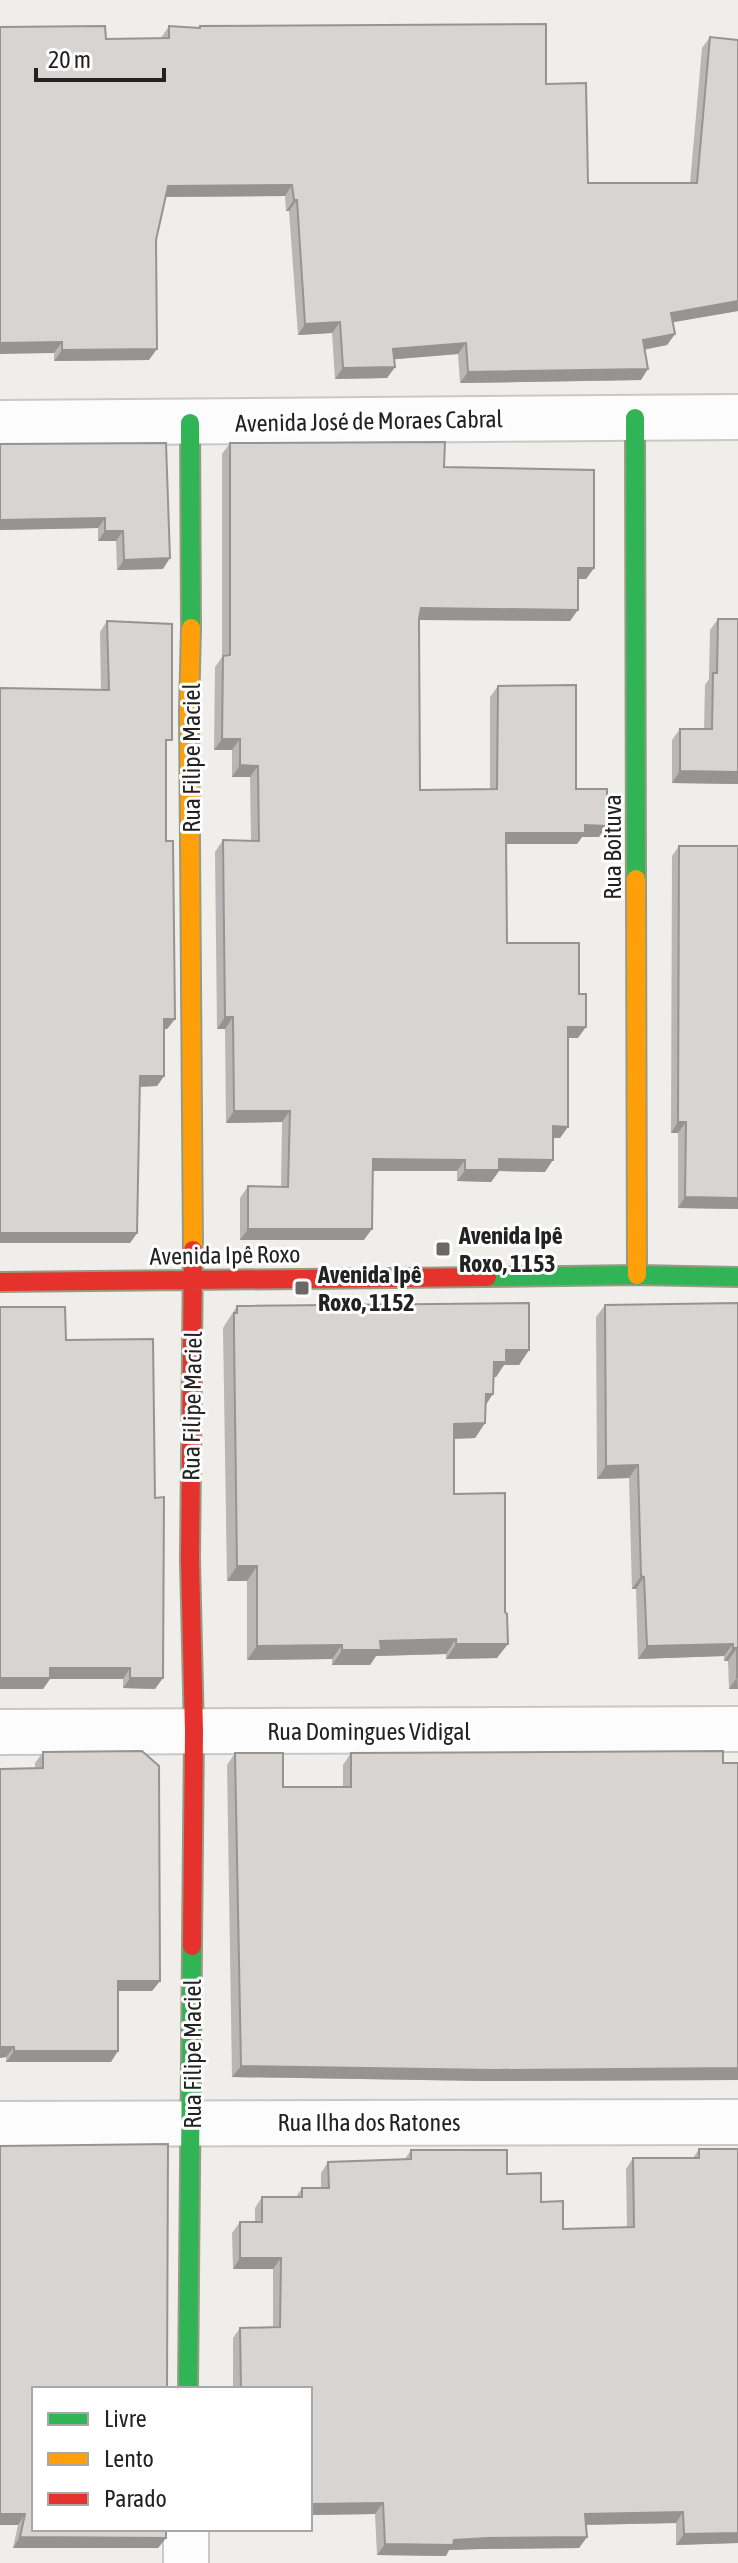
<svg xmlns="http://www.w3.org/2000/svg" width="738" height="2563" font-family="'Asap Condensed',sans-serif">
	<rect width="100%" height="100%" fill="#f0eeeb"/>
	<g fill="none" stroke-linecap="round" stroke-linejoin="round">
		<g stroke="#c9c8c7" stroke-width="48">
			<path id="street" d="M 0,423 L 738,417
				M 0,1732 L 738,1729
				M 0,2124 L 738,2122
				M 186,2563 L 186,2529"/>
		</g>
		<g stroke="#999a82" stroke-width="22">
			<path id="fast" d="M 635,418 L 636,879
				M 190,423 L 191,628
				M 487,1277 L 637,1275 L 738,1277
				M 188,2389 L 192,1946"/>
		</g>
		<g stroke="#999a82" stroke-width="22">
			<path id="slow" d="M 191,628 L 189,711 L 193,1250
				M 636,879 L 637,1275"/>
		</g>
		<g stroke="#999a82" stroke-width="22">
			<path id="jam" d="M 0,1282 L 487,1277
				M 192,1946 L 194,1732 L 190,1560 L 193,1250"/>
		</g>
		<use href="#street" stroke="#fdfcfc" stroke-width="44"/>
		<use href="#fast" stroke="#30b455" stroke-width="18"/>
		<use href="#slow" stroke="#ff9f0a" stroke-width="18"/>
		<use href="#jam" stroke="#e5322d" stroke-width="18"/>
	</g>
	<path fill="#b9b6b5" d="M 169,26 L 198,28 L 200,26 L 546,84 L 588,183 L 690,183 L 702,48 L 710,37 L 738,40 L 738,311 L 672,322 L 675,334 L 667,345 L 644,350 L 641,380 L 460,383 L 458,354 L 394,359 L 395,367 L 387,378 L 335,379 L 332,333 L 298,335 L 289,211 L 286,211 L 285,196 L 166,197 L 156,240 L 149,360 L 54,361 L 54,353 L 106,39 L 161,38 Z
		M 166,443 L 163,569 L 117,570 L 116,541 L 98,541 L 98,528 L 0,530 L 0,444 Z
		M 230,443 L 444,467 L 594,568 L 586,579 L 578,579 L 570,621 L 419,620 L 420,790 L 490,789 L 490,697 L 498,686 L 576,789 L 599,837 L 582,837 L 577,844 L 506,844 L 507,943 L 578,1038 L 568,1038 L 560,1138 L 553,1138 L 545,1172 L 499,1171 L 491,1182 L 457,1181 L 457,1171 L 373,1171 L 364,1240 L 240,1240 L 240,1198 L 248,1186 L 281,1187 L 282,1122 L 226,1123 L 225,1029 L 217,1029 L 215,852 L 223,840 L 251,841 L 250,777 L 232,777 L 232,750 L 214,750 L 215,667 L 222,657 L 222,454 Z
		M 718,619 L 738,619 L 738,784 L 672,783 L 672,740 L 680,729 L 704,729 L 705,685 L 709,679 L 710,630 Z
		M 107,621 L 166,748 L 166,841 L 175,1019 L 167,1029 L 164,1029 L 164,1076 L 157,1086 L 140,1087 L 137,1233 L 130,1243 L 0,1243 L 0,688 L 101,690 L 100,632 Z
		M 679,846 L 738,846 L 738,1209 L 678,1208 L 678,1133 L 671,1133 L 672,856 Z
		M 738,1303 L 738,1689 L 729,1689 L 728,1661 L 724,1661 L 724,1656 L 638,1659 L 636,1589 L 632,1589 L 629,1478 L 597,1479 L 596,1317 L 605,1305 Z
		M 237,1306 L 529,1350 L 519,1365 L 504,1365 L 496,1377 L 494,1377 L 486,1405 L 485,1423 L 475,1438 L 454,1439 L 454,1494 L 497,1658 L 446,1659 L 446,1654 L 376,1656 L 370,1665 L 332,1665 L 332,1659 L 247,1660 L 247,1581 L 227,1581 L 223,1328 Z
		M 0,1307 L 66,1340 L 155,1689 L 123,1688 L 123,1679 L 50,1679 L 43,1689 L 0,1689 Z
		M 43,1752 L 160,1981 L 152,1991 L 118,1991 L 111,2062 L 6,2062 L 6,2057 L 0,2058 L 0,1769 L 35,1768 L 35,1763 Z
		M 235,1753 L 283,1787 L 343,1787 L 343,1765 L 351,1753 L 738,1763 L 738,2080 L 485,2081 L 232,2077 L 227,1765 Z
		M 0,2146 L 166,2538 L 158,2548 L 13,2548 L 18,2525 Z
		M 699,2149 L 738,2149 L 738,2543 L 676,2545 L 676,2523 L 586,2525 L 587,2537 L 579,2548 L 480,2549 L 449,2550 L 446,2556 L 377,2555 L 375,2514 L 310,2515 L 310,2389 L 233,2389 L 233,2338 L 240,2328 L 273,2327 L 273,2269 L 233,2269 L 232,2233 L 240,2222 L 255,2222 L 255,2208 L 262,2197 L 296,2197 L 302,2188 L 321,2188 L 321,2173 L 328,2162 L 405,2159 L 411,2150 L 507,2174 L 541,2202 L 563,2229 L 627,2227 L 626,2169 L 633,2158 L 693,2158 Z"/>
	<path fill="#969493" d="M 292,185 L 285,196 L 161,197 L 168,186 Z
		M 294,200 L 297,200 L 289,211 L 286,211 Z
		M 738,301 L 738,311 L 663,324 L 671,313 Z
		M 340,322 L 332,333 L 298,335 L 305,324 Z
		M 675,334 L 667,345 L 635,351 L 643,340 Z
		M 62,342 L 54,353 L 0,354 L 0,343 Z
		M 466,343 L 458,354 L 386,360 L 393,349 Z
		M 157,349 L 149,360 L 54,361 L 62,350 Z
		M 395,367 L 387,378 L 335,379 L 343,368 Z
		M 648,369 L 641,380 L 460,383 L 468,372 Z
		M 105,518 L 98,528 L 0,530 L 0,520 Z
		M 105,531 L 123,531 L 116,541 L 98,541 Z
		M 170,558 L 163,569 L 117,570 L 124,560 Z
		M 578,568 L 594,568 L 586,579 L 570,579 Z
		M 421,608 L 578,610 L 570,621 L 413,620 Z
		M 222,739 L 240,739 L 232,750 L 214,750 Z
		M 240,765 L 258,766 L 250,777 L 232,777 Z
		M 680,771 L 738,772 L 738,784 L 672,783 Z
		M 585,825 L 607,826 L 599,837 L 582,837 L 577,844 L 498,844 L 506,833 Z
		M 225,1017 L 233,1017 L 225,1029 L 217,1029 Z
		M 164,1019 L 175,1019 L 167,1029 L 157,1029 Z
		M 568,1027 L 586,1027 L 578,1038 L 560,1038 Z
		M 140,1076 L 164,1076 L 157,1086 L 133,1087 Z
		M 234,1111 L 290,1111 L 282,1122 L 226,1123 Z
		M 678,1122 L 686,1122 L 678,1133 L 671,1133 Z
		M 553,1126 L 568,1127 L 560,1138 L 545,1138 Z
		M 373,1159 L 465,1160 L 457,1171 L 365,1171 Z
		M 499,1159 L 553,1160 L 545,1172 L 499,1171 L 491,1182 L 457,1181 L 465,1170 Z
		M 685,1197 L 738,1198 L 738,1209 L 678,1208 Z
		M 248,1229 L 372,1229 L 364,1240 L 240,1240 Z
		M 0,1233 L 137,1233 L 130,1243 L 0,1243 Z
		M 506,1350 L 529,1350 L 519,1365 L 504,1365 L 496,1377 L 484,1377 L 494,1362 Z
		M 486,1394 L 493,1394 L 483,1409 Z
		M 485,1423 L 475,1438 L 444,1439 L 454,1424 Z
		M 638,1465 L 629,1478 L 597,1479 L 606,1466 Z
		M 237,1566 L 257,1566 L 247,1581 L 227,1581 Z
		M 641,1576 L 644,1577 L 636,1589 L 632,1589 Z
		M 456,1639 L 446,1654 L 376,1656 L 370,1665 L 332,1665 L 342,1650 L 380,1641 Z
		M 456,1644 L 508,1644 L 497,1658 L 446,1659 Z
		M 733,1644 L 724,1656 L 638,1659 L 647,1646 Z
		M 342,1645 L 332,1659 L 247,1660 L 257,1646 Z
		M 733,1648 L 737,1648 L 728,1661 L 724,1661 Z
		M 50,1668 L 130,1668 L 123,1679 L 50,1679 L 43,1689 L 0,1689 L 0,1678 Z
		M 737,1677 L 738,1689 L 729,1689 Z
		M 130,1678 L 163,1678 L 155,1689 L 123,1688 Z
		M 118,1981 L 160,1981 L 152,1991 L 110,1991 Z
		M 0,2047 L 14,2047 L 6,2057 L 0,2058 Z
		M 14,2051 L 118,2051 L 111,2062 L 6,2062 Z
		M 241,2066 L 738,2068 L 738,2080 L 485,2081 L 232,2077 Z
		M 240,2258 L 281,2258 L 273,2269 L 233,2269 Z
		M 383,2503 L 375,2514 L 310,2515 L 310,2504 Z
		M 683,2512 L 676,2523 L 578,2525 L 585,2514 Z
		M 0,2514 L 25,2514 L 18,2525 L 0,2525 Z
		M 738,2533 L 738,2543 L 676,2545 L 684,2534 Z
		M 20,2537 L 166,2538 L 158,2548 L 13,2548 Z
		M 587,2537 L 579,2548 L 480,2549 L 449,2550 L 446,2556 L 377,2555 L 385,2544 L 488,2538 Z"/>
	<path fill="#d7d4d2" stroke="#969493" stroke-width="2" d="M 546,24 L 546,84 L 586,83 L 588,183 L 697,183 L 710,37 L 738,40 L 738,301 L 671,313 L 675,334 L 643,340 L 648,369 L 468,372 L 466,343 L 393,349 L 395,367 L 343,368 L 340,322 L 305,324 L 297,200 L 294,200 L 292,185 L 168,186 L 156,240 L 157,349 L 62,350 L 62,342 L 0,343 L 0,27 L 105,26 L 106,39 L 169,38 L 169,26 L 200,28 L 200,26 Z
		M 445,442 L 444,467 L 594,470 L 594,568 L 578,568 L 578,610 L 421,608 L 419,619 L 420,790 L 497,789 L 498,686 L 576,685 L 576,789 L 607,789 L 607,826 L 585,825 L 585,833 L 506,833 L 507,943 L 579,943 L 579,994 L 586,994 L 586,1027 L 568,1027 L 568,1127 L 553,1126 L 553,1160 L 499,1159 L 499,1170 L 465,1170 L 465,1160 L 373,1159 L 372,1229 L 248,1229 L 248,1186 L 288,1187 L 290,1111 L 234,1111 L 233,1017 L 225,1017 L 223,840 L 259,841 L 258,766 L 240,765 L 240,739 L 222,739 L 223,656 L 230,655 L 230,443 Z
		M 166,443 L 170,558 L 124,560 L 123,531 L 105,531 L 105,518 L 0,520 L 0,444 Z
		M 718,619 L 738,619 L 738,772 L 680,771 L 680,729 L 712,729 L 713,673 L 717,673 Z
		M 107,621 L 172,624 L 172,740 L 166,740 L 166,841 L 173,841 L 175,1019 L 164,1019 L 164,1076 L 140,1076 L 137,1233 L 0,1233 L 0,688 L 109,690 Z
		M 679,846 L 738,846 L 738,1198 L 685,1197 L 686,1122 L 678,1122 Z
		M 529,1303 L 529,1350 L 506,1350 L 506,1362 L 494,1362 L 493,1394 L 486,1394 L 485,1423 L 454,1424 L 454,1494 L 505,1493 L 505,1612 L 507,1614 L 508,1644 L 456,1644 L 456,1639 L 380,1641 L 381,1650 L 342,1650 L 342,1645 L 257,1646 L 257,1566 L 237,1566 L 234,1333 L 234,1313 L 237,1313 L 237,1306 Z
		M 738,1303 L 738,1677 L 737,1677 L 737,1648 L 733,1648 L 733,1644 L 647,1646 L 644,1577 L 641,1576 L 638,1465 L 606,1466 L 605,1305 Z
		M 0,1307 L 65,1307 L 66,1340 L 153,1339 L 155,1498 L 164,1497 L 163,1678 L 130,1678 L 130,1668 L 50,1668 L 50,1678 L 0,1678 Z
		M 142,1751 L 159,1766 L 160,1981 L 118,1981 L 118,2051 L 14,2051 L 14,2047 L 0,2047 L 0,1769 L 43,1768 L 43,1752 Z
		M 723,1751 L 723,1763 L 738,1763 L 738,2068 L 493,2070 L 241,2066 L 235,1753 L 283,1753 L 283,1787 L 351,1787 L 351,1753 Z
		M 168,2144 L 167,2389 L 34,2389 L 34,2529 L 166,2529 L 166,2538 L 20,2537 L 25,2514 L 0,2514 L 0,2146 Z
		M 699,2149 L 738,2149 L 738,2533 L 684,2534 L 683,2512 L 585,2514 L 587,2537 L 488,2538 L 454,2540 L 453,2545 L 385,2544 L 383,2503 L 310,2504 L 310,2389 L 241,2389 L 240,2328 L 280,2327 L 281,2258 L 240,2258 L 240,2222 L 262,2222 L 262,2197 L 302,2197 L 302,2188 L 329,2188 L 328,2162 L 411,2159 L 411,2150 L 507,2150 L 507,2174 L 541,2173 L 541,2202 L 563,2201 L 563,2229 L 634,2227 L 633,2158 L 699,2158 Z"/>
	<g fill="#6a6968" stroke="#fff" stroke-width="3">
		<rect x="435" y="1241" width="16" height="16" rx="4"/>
		<rect x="294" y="1280" width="16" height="16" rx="4"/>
	</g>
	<g text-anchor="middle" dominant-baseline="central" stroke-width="6" stroke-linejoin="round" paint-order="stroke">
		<g font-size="24" fill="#222" stroke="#fff">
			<text transform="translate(369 421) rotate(-1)">Avenida José de Moraes Cabral</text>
			<text transform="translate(191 758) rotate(-90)">Rua Filipe Maciel</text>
			<text transform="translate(612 847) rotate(-90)">Rua Boituva</text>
			<text transform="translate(225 1255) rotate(-1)">Avenida Ipê Roxo</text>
			<text transform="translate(192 1406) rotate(-89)">Rua Filipe Maciel</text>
			<text x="369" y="1731">Rua Domingues Vidigal</text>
			<text transform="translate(192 2054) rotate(-90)">Rua Filipe Maciel</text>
			<text x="369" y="2122">Rua Ilha dos Ratones</text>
		</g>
		<g font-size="24" font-weight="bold" fill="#222" stroke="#fff" text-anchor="start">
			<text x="459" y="1235">Avenida Ipê<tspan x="459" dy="28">Roxo, 1153</tspan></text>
			<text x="318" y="1274">Avenida Ipê<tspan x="318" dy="28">Roxo, 1152</tspan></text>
		</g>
	</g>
	<rect x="32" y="2387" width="280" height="144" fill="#ffffff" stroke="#a7a7a7" stroke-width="2"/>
	<rect x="48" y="2413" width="40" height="12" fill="#30b455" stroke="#a7a7a7" stroke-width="2"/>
	<text x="104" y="2427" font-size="24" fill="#222222">Livre</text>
	<rect x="48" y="2453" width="40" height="12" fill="#ff9f0a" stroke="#a7a7a7" stroke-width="2"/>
	<text x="104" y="2467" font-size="24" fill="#222222">Lento</text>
	<rect x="48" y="2493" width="40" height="12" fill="#e5322d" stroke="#a7a7a7" stroke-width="2"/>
	<text x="104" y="2507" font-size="24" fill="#222222">Parado</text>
	<path d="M36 68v12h128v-12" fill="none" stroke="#222222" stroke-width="4"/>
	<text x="48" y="68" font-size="24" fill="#222222" stroke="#ffffff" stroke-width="6" paint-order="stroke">20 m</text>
</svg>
